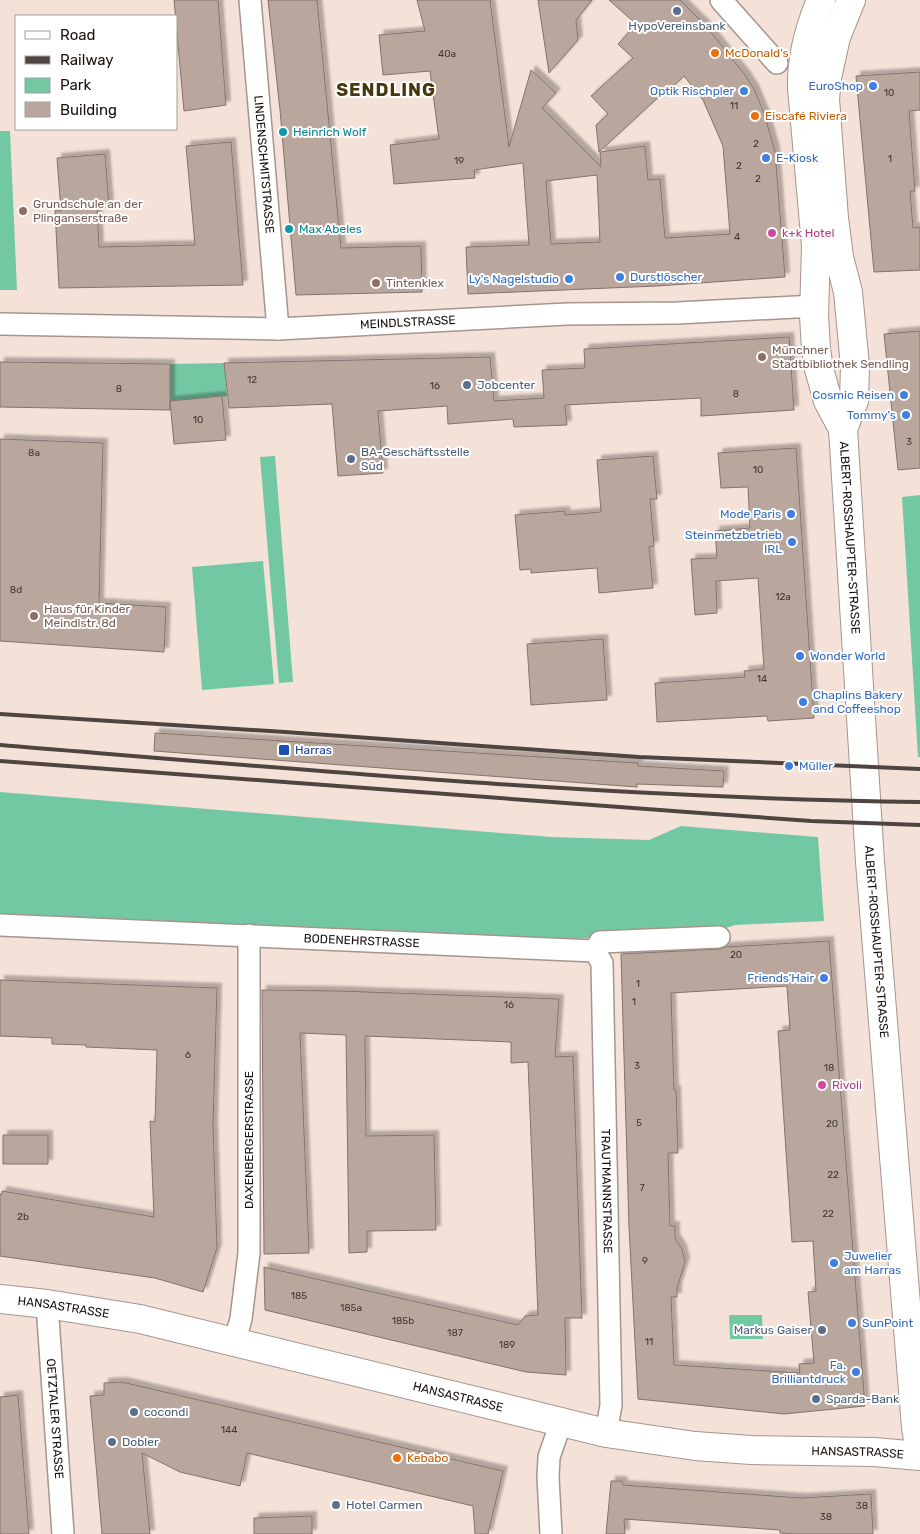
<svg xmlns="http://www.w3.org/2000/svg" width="920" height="1534" font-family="Rubik,sans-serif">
	<defs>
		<filter id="shadow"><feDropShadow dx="4.5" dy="-4.5" stdDeviation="1" flood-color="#0004"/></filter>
	</defs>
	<rect width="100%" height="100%" fill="#f4e2d8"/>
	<path fill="#73c8a4" d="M 0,131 L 10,131 L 17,290 L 0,290 Z
		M 224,363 L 227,396 L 170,401 L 170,364 Z
		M 275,456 L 293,682 L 279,683 L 260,457 Z
		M 920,495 L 920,757 L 918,757 L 902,497 Z
		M 263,561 L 274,684 L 202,690 L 192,567 Z
		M 0,792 L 551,837 L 649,840 L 681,826 L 818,837 L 824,921 L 735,925 L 717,931 L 572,939 L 461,938 L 0,920 Z
		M 729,1315 L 762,1315 L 763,1339 L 730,1339 Z"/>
	<path fill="#b9a79e" stroke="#83736b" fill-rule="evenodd" filter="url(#shadow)" d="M 174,0 L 218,0 L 226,105 L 184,111 Z
		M 268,0 L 317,0 L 341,248 L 421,246 L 422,292 L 296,295 L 280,110 Z
		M 417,0 L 490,0 L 509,147 L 531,70 L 556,93 L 542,108 L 601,167 L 600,152 L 645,146 L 648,180 L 660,179 L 665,238 L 730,234 L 723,146 L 703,100 L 684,76 L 665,94 L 664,92 L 599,152 L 596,125 L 608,114 L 591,96 L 633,58 L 618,44 L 636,24 L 609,0 L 680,0 L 705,25 L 745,75 L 754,89 L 764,113 L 775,151 L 785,277 L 657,286 L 468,294 L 466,247 L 529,245 L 523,163 L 474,170 L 475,178 L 394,184 L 390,145 L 439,139 L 430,71 L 383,75 L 379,35 L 425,31 ZM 597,175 L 600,242 L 551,244 L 546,181 Z
		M 538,0 L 592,0 L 576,20 L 578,40 L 549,73 Z
		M 920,72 L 920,110 L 909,111 L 915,191 L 910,191 L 913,228 L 920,227 L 920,270 L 874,272 L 856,76 Z
		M 231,142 L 243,285 L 59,288 L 55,210 L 61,211 L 57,158 L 105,154 L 109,207 L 97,208 L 99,247 L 195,245 L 186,146 Z
		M 920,331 L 920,468 L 898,470 L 884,334 Z
		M 789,337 L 794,410 L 701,416 L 701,398 L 565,405 L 567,425 L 514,427 L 513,419 L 448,424 L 447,406 L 378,411 L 383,473 L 338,476 L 332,404 L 229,408 L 224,363 L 490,357 L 494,401 L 544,398 L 542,370 L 585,368 L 584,349 Z
		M 0,362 L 170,364 L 170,401 L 222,396 L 226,440 L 174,444 L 170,401 L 170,410 L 0,407 Z
		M 0,439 L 103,443 L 99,603 L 166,607 L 164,652 L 0,641 Z
		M 796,448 L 814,718 L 768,721 L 767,716 L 657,722 L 655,683 L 745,677 L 744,671 L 764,669 L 758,578 L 716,581 L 717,613 L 695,615 L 691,559 L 717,558 L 715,531 L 750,528 L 748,487 L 721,488 L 718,453 Z
		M 653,456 L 657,499 L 650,499 L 654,546 L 649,547 L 653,588 L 599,593 L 597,568 L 531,573 L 531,569 L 520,570 L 515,515 L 565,511 L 565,515 L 601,512 L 597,460 Z
		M 603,639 L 607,700 L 531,705 L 527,644 Z
		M 155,733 L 638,763 L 638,766 L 724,771 L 723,787 L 637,784 L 637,787 L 154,751 Z
		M 829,941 L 865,1406 L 784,1414 L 638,1399 L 629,1227 L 621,954 L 720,949 L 726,947 ZM 787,986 L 790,1030 L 778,1031 L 792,1242 L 813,1241 L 816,1291 L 808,1292 L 814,1363 L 799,1364 L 800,1373 L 674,1365 L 671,1297 L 677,1297 L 677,1288 L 685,1262 L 682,1249 L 675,1238 L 675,1226 L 670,1226 L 668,1153 L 678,1153 L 676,1090 L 674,1090 L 671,993 Z
		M 0,980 L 217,988 L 213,1124 L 217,1248 L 203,1292 L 155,1278 L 0,1256 L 0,1194 L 2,1194 L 2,1191 L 154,1217 L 150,1121 L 155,1122 L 157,1050 L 86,1047 L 86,1045 L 52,1044 L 52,1038 L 0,1036 Z
		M 262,990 L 340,991 L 559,999 L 555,1057 L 573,1056 L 582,1318 L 565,1318 L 566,1375 L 526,1372 L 265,1310 L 264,1267 L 518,1325 L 525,1316 L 538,1315 L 528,1062 L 511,1063 L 511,1042 L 365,1036 L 366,1136 L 434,1135 L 436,1230 L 367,1231 L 367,1252 L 349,1253 L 346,1035 L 300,1033 L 309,1253 L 264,1254 Z
		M 3,1135 L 48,1135 L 48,1164 L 3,1164 Z
		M 122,1382 L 503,1471 L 488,1534 L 475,1534 L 473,1506 L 247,1453 L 240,1486 L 180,1472 L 142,1453 L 150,1534 L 102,1534 L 90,1396 L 104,1395 L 104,1383 Z
		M 18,1395 L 29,1534 L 0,1534 L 0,1397 Z
		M 611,1481 L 622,1481 L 623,1485 L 801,1498 L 871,1494 L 873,1534 L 796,1534 L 780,1533 L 780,1530 L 624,1519 L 625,1534 L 606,1534 Z
		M 312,1516 L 312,1534 L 254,1534 L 254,1518 Z"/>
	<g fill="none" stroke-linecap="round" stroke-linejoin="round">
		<g stroke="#a5958c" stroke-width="24">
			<g id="street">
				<path id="s1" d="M 250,0 L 278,329"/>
				<path d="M 721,0 L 777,63"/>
				<path id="s2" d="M 0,324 L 278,329 L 567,314 L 677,313 L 815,306"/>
				<path id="s3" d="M 0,925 L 595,951"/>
				<path id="s4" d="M 595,951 L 602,963 L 611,1405 L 606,1433"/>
				<path d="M 595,951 L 600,942 L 719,937"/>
				<path id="s5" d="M 47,1304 L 63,1534"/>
				<path d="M 234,1343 L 241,1319 L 249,1253 L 249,935"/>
				<path d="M 551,1534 L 548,1477 L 549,1457 L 561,1422"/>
			</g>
		</g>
		<g stroke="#a5958c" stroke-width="30">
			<g id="secondary">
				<path d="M 821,0 C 809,29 801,57 802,88 L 816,246 L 814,316 L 816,349 L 819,369 L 828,401 L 843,429"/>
				<path id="s6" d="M 851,0 L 836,37 L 827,78 L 825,99 L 834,218 L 839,257 L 848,292 L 855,366 L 854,401 L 843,429 L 870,862 L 916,1427 L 920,1454"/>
				<path id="s7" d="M 0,1299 L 47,1304 L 140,1319 L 606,1433 L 695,1446 L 751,1450 L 874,1452 L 920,1456"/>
			</g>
		</g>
		<use href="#street" stroke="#fff" stroke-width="21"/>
		<use href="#secondary" stroke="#fff" stroke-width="28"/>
		<path stroke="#4e4541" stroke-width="4" d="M 0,714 L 285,732 L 639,757 L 920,769
			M 0,745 C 306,770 613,798 920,802
			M 0,761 L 714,814 L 811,821 L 920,825"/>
	</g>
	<g fill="#5c6f8a" stroke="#fff" stroke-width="2">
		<circle cx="677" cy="11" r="5"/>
		<circle cx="467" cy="385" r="5"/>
		<circle cx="351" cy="459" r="5"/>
		<circle cx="822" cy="1330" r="5"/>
		<circle cx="816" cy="1399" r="5"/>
		<circle cx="134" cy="1412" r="5"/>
		<circle cx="112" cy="1442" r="5"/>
		<circle cx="336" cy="1505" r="5"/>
	</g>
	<g fill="#e8710a" stroke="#fff" stroke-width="2">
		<circle cx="715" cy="53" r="5"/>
		<circle cx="755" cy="116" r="5"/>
		<circle cx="397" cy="1458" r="5"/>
	</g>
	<g fill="#3f7fe0" stroke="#fff" stroke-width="2">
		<circle cx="873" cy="86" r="5"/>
		<circle cx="744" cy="91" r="5"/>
		<circle cx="766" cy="158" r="5"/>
		<circle cx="620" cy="277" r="5"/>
		<circle cx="569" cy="279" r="5"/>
		<circle cx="904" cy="395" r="5"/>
		<circle cx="906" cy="415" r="5"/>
		<circle cx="791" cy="514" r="5"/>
		<circle cx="792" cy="542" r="5"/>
		<circle cx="800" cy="656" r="5"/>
		<circle cx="803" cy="702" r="5"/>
		<circle cx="789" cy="766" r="5"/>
		<circle cx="824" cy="978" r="5"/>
		<circle cx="834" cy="1263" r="5"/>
		<circle cx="852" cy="1323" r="5"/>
		<circle cx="856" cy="1372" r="5"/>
	</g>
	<g fill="#0f9aa8" stroke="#fff" stroke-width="2">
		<circle cx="283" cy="132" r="5"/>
		<circle cx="289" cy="229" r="5"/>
	</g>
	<g fill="#8d6e63" stroke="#fff" stroke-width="2">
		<circle cx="23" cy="211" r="5"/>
		<circle cx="376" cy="283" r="5"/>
		<circle cx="762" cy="357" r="5"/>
		<circle cx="34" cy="616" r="5"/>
	</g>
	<g fill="#d1479c" stroke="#fff" stroke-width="2">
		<circle cx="772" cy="233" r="5"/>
		<circle cx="822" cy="1085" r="5"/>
	</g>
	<rect fill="#1a4fb4" stroke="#fff" stroke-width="2" x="278" y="744" width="12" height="12" rx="2.5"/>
	<g text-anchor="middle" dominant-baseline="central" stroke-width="4" stroke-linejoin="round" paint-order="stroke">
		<g font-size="10" fill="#403632">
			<text x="447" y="54">40a</text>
			<text x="889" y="93">10</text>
			<text x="734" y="106">11</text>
			<text x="756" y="144">2</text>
			<text x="890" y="159">1</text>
			<text x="459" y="161">19</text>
			<text x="739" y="166">2</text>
			<text x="758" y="179">2</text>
			<text x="737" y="237">4</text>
			<text x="252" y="380">12</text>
			<text x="435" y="386">16</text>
			<text x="119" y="389">8</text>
			<text x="736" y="394">8</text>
			<text x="198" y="420">10</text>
			<text x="909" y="442">3</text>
			<text x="34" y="453">8a</text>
			<text x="758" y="470">10</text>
			<text x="16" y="590">8d</text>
			<text x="783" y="597">12a</text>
			<text x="762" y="679">14</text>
			<text x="736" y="955">20</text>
			<text x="638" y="984">1</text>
			<text x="634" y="1002">1</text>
			<text x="509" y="1005">16</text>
			<text x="188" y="1055">6</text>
			<text x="637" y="1066">3</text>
			<text x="829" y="1068">18</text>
			<text x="639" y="1123">5</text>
			<text x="832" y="1124">20</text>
			<text x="833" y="1175">22</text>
			<text x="642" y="1188">7</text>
			<text x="828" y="1214">22</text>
			<text x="23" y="1217">2b</text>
			<text x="645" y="1261">9</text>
			<text x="299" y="1296">185</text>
			<text x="351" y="1308">185a</text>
			<text x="403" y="1321">185b</text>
			<text x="455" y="1333">187</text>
			<text x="649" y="1342">11</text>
			<text x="507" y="1345">189</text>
			<text x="229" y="1430">144</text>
			<text x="862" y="1506">38</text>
			<text x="826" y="1517">38</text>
		</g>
		<g font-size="12" fill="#4e5e75" stroke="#fff" text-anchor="start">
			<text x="677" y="26" text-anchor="middle">HypoVereinsbank</text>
			<text x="477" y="385">Jobcenter</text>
			<text x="361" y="452">BA-Geschäftsstelle<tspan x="361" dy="14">Süd</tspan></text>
			<text x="812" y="1330" text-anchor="end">Markus Gaiser</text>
			<text x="826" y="1399">Sparda-Bank</text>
			<text x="144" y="1412">cocondi</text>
			<text x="122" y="1442">Dobler</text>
			<text x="346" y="1505">Hotel Carmen</text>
		</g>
		<g font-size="12" fill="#c56008" stroke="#fff" text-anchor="start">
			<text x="725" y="53">McDonald's</text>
			<text x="765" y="116">Eiscafé Riviera</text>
			<text x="407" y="1458">Kebabo</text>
		</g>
		<g font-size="12" fill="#366cbe" stroke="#fff" text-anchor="end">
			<text x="863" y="86">EuroShop</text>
			<text x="734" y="91">Optik Rischpler</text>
			<text x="776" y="158" text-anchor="start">E-Kiosk</text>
			<text x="630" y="277" text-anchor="start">Durstlöscher</text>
			<text x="559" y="279">Ly's Nagelstudio</text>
			<text x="894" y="395">Cosmic Reisen</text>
			<text x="896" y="415">Tommy's</text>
			<text x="781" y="514">Mode Paris</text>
			<text x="782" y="535">Steinmetzbetrieb<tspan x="782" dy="14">IRL</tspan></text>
			<text x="810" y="656" text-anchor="start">Wonder World</text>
			<text x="813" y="695" text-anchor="start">Chaplins Bakery<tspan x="813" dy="14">and Coffeeshop</tspan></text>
			<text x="799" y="766" text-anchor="start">Müller</text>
			<text x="814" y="978">Friends’Hair</text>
			<text x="844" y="1256" text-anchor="start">Juwelier<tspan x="844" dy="14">am Harras</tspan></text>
			<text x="862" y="1323" text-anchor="start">SunPoint</text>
			<text x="846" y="1365">Fa.<tspan x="846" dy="14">Brilliantdruck</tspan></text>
		</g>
		<g font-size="12" fill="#0d838f" stroke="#fff" text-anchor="start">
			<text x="293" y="132">Heinrich Wolf</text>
			<text x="299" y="229">Max Abeles</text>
		</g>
		<g font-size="12" fill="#17110e" stroke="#fff">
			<text stroke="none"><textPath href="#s1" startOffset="165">LINDENSCHMITSTRASSE</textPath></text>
			<text stroke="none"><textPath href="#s2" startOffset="408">MEINDLSTRASSE</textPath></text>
			<text stroke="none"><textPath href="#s6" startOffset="546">ALBERT-ROSSHAUPTER-STRASSE</textPath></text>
			<text stroke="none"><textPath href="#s3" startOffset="362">BODENEHRSTRASSE</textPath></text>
			<text stroke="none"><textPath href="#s6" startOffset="951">ALBERT-ROSSHAUPTER-STRASSE</textPath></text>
			<text transform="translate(249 1140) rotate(-90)">DAXENBERGERSTRASSE</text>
			<text stroke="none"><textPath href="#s4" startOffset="242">TRAUTMANNSTRASSE</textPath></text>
			<text stroke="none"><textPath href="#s7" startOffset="64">HANSASTRASSE</textPath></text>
			<text stroke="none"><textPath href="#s7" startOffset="469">HANSASTRASSE</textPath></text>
			<text stroke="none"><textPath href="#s5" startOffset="115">OETZTALER STRASSE</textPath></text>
			<text stroke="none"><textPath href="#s7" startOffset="874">HANSASTRASSE</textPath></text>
		</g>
		<g font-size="12" fill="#785e54" stroke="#fff" text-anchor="start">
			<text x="33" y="204">Grundschule an der<tspan x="33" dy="14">Plinganserstraße</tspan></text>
			<text x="386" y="283">Tintenklex</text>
			<text x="772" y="350">Münchner<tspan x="772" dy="14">Stadtbibliothek Sendling</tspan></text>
			<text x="44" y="609">Haus für Kinder<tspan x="44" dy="14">Meindlstr. 8d</tspan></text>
		</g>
		<g font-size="12" fill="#b23c85" stroke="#fff" text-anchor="start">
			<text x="782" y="233">k+k Hotel</text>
			<text x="832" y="1085">Rivoli</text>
		</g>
		<g font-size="12" fill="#164399" stroke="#fff" text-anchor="start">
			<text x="295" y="750">Harras</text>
		</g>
		<g font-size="18" font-weight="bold" letter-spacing="1" fill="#47360e" stroke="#fff">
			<text x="386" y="90">SENDLING</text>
		</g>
	</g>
	<rect x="15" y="15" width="162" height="115" fill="#ffffff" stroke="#a2a09f"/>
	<rect x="25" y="31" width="25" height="8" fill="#ffffff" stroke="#a2a09f"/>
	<text x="60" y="40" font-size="15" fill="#17110e">Road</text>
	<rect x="25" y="56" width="25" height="8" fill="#4e4541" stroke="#a2a09f"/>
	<text x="60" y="65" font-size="15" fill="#17110e">Railway</text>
	<rect x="25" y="78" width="25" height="15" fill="#73c8a4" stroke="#a2a09f"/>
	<text x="60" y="90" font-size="15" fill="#17110e">Park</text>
	<rect x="25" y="102" width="25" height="15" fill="#b9a79e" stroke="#a2a09f"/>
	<text x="60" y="115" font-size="15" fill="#17110e">Building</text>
</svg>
